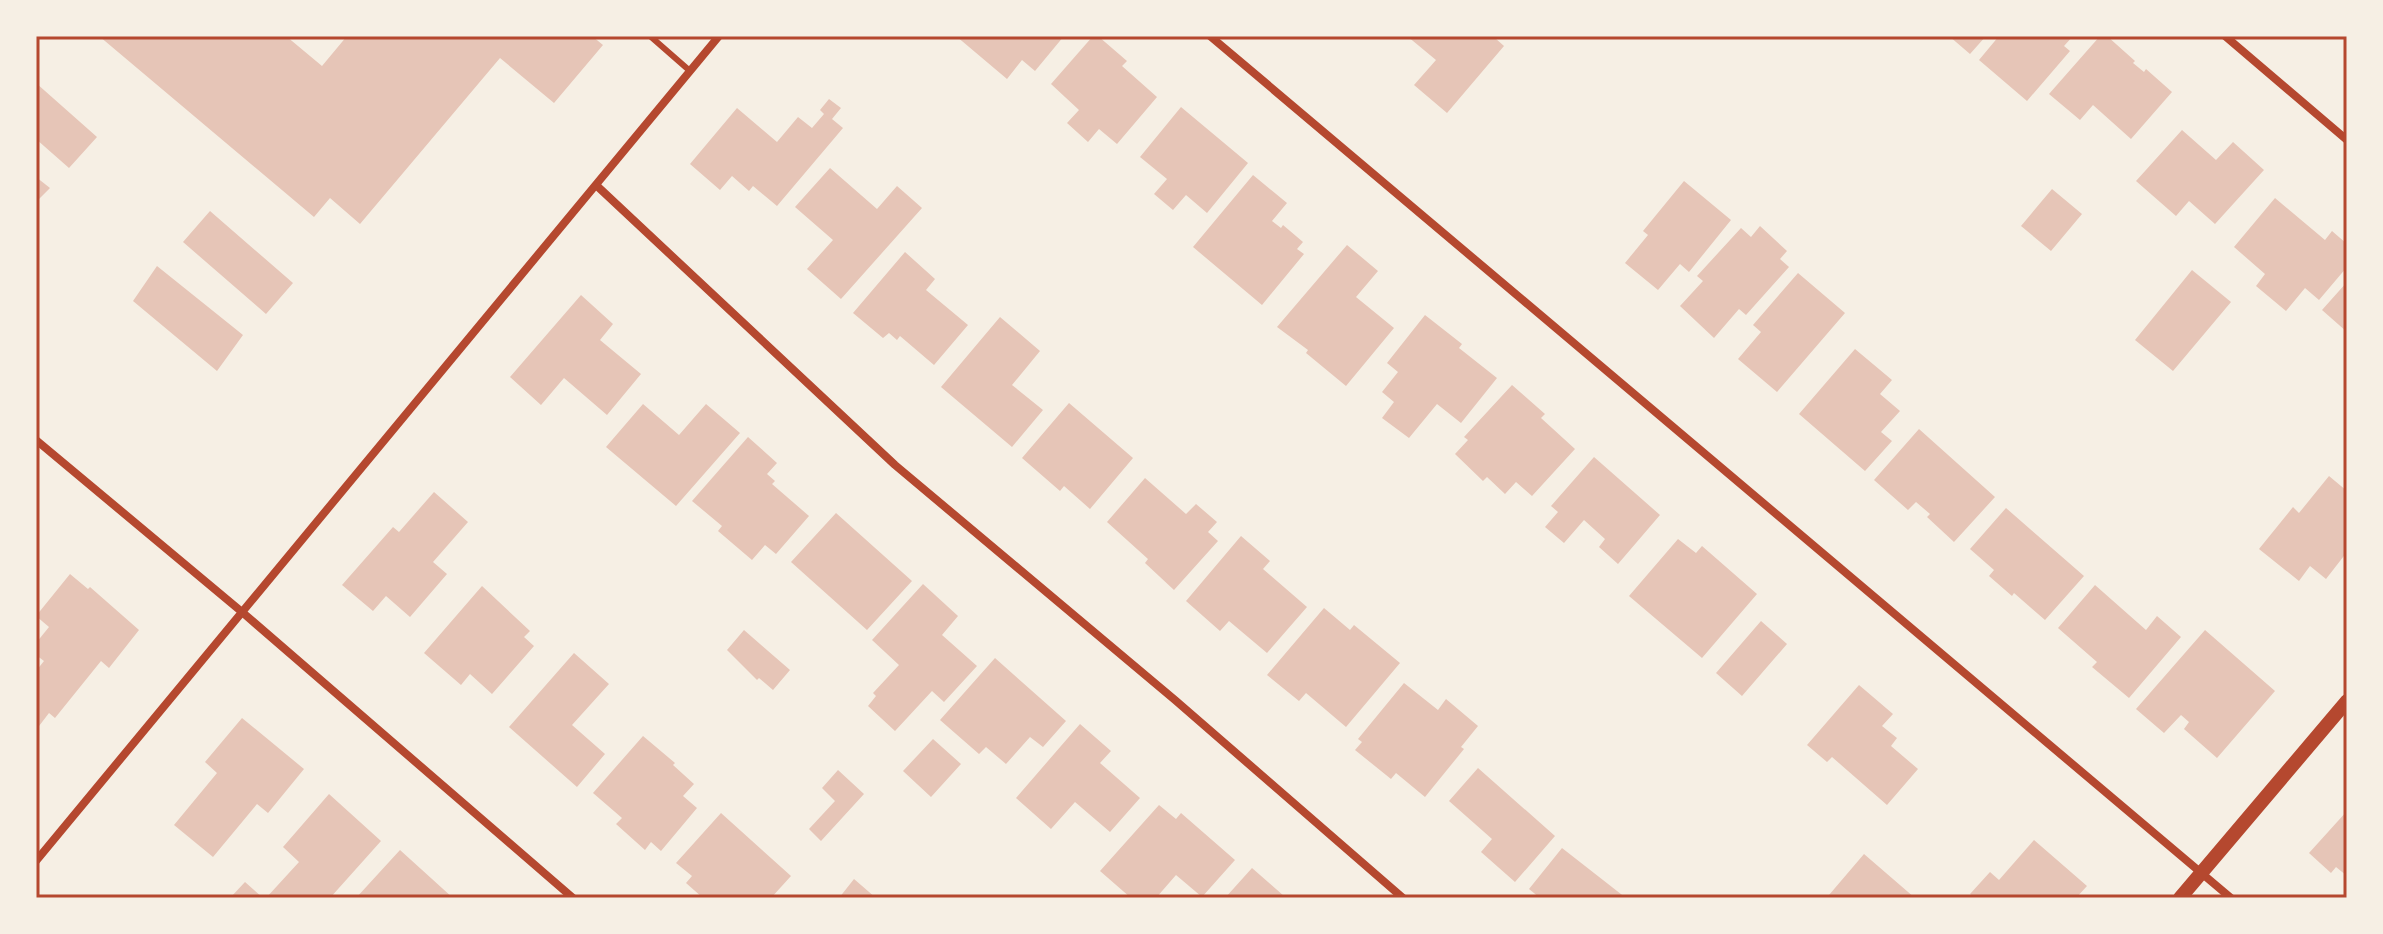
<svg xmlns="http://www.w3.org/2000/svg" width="2383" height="934" font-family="Helvetica,sans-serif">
	<rect width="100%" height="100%" fill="#f6efe4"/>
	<path fill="#e6c5b7" d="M 99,36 L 286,36 L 322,66 L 347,36 L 592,36 L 603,45 L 554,103 L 500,58 L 360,224 L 330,198 L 314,217 Z
		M 956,36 L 1064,36 L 1035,71 L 1022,60 L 1007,79 Z
		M 1093,36 L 1098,36 L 1127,61 L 1122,66 L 1157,97 L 1117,144 L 1099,129 L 1088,142 L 1067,123 L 1079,110 L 1051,84 Z
		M 1407,36 L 1496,36 L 1495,38 L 1504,46 L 1447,113 L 1414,85 L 1436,60 Z
		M 1949,36 L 1986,36 L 1970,54 Z
		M 1999,36 L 2073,36 L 2064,46 L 2070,51 L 2027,101 L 1979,60 Z
		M 2100,36 L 2107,36 L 2135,61 L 2133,63 L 2144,72 L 2146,69 L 2172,92 L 2131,139 L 2093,105 L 2080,120 L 2049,94 Z
		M 36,83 L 97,137 L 69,168 L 36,139 Z
		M 829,99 L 841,108 L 832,119 L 843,128 L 777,206 L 753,186 L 749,191 L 732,176 L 720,190 L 690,164 L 737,108 L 777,142 L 798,117 L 812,128 L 824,114 L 820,110 Z
		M 1181,107 L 1248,163 L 1207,213 L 1186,195 L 1173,210 L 1154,194 L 1167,179 L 1140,157 Z
		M 2182,130 L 2216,160 L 2233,142 L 2264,170 L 2215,224 L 2189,201 L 2176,216 L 2136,181 Z
		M 830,168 L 877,209 L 897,186 L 922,208 L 841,299 L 807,269 L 833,240 L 795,207 Z
		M 1253,175 L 1287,203 L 1272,221 L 1281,228 L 1283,225 L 1303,242 L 1297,249 L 1304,254 L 1262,305 L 1193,247 Z
		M 36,177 L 50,188 L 36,202 Z
		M 1684,181 L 1731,220 L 1689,272 L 1680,264 L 1658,290 L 1625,263 L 1648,235 L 1643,231 Z
		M 2052,189 L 2082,214 L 2051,251 L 2021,226 Z
		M 2275,198 L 2325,240 L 2332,231 L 2347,244 L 2347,267 L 2319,300 L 2305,288 L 2286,311 L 2256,286 L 2265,274 L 2234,247 Z
		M 210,211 L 293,283 L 266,314 L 183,242 Z
		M 1760,226 L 1787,251 L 1780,259 L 1789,267 L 1746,315 L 1739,309 L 1714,338 L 1680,306 L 1703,281 L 1697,276 L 1741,228 L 1751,237 Z
		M 1347,245 L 1378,271 L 1356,297 L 1394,328 L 1346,386 L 1306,353 L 1308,350 L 1277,327 Z
		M 905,252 L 935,279 L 926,290 L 968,325 L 934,365 L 900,336 L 897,340 L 889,333 L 883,338 L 853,313 Z
		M 157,266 L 243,335 L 217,371 L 133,301 Z
		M 2192,270 L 2231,302 L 2173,371 L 2135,340 Z
		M 1798,273 L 1845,313 L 1777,392 L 1738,359 L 1761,332 L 1753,325 Z
		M 2347,282 L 2347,332 L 2322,310 Z
		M 581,295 L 613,324 L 600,340 L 641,374 L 607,415 L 564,378 L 541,405 L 510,377 Z
		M 1425,315 L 1462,344 L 1459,348 L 1497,378 L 1461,423 L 1437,404 L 1409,438 L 1382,418 L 1394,402 L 1382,392 L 1398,372 L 1387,363 Z
		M 1000,317 L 1040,351 L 1012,385 L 1043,410 L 1012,447 L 941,387 Z
		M 1855,349 L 1892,380 L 1880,394 L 1900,411 L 1881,432 L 1892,441 L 1865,471 L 1799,414 Z
		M 1512,385 L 1545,414 L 1541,418 L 1575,449 L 1532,496 L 1516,482 L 1505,494 L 1487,477 L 1483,481 L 1455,454 L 1468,440 L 1464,437 Z
		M 1069,403 L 1133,458 L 1090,509 L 1064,486 L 1060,491 L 1022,458 Z
		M 643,404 L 679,435 L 706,404 L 740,433 L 676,506 L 606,447 Z
		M 1919,429 L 1995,497 L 1954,542 L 1927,517 L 1930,514 L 1916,502 L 1908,510 L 1874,480 Z
		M 748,437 L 777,463 L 767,474 L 775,481 L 772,484 L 809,516 L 776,554 L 765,545 L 752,560 L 718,531 L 722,526 L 692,501 Z
		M 1594,457 L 1660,515 L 1618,564 L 1599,547 L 1605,539 L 1584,520 L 1564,543 L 1545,527 L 1558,512 L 1551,506 Z
		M 2329,476 L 2347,491 L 2347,552 L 2326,579 L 2310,566 L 2299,581 L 2259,549 L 2293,507 L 2299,513 Z
		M 1145,478 L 1186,514 L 1196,504 L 1217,522 L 1208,532 L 1218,541 L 1174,590 L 1145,563 L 1148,559 L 1107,522 Z
		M 434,492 L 468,522 L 433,562 L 447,574 L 410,617 L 386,596 L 373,611 L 342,585 L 393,527 L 399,532 Z
		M 2006,508 L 2084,576 L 2045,620 L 2014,593 L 2012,596 L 1989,576 L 1994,570 L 1970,549 Z
		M 836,513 L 912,581 L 867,630 L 791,562 Z
		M 1241,536 L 1270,561 L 1263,569 L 1307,607 L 1267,653 L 1229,621 L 1220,631 L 1186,601 Z
		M 1678,539 L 1696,553 L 1702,546 L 1757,594 L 1702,658 L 1629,596 Z
		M 70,574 L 88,589 L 90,587 L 139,630 L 109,668 L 101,661 L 55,718 L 49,713 L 36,730 L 36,671 L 44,661 L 36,655 L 36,643 L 49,627 L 36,616 Z
		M 923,584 L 958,616 L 942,635 L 977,666 L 944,702 L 932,691 L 895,731 L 868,706 L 876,696 L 873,693 L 899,665 L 872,640 Z
		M 2095,585 L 2146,630 L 2157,616 L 2181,637 L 2129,698 L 2092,667 L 2097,662 L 2058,628 Z
		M 482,586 L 530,631 L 524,637 L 534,646 L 492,694 L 470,674 L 461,685 L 424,653 Z
		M 1324,608 L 1350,630 L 1354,625 L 1400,663 L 1346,727 L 1306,693 L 1299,701 L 1267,675 Z
		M 1761,621 L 1787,644 L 1742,696 L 1716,673 Z
		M 744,630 L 790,670 L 773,690 L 759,678 L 757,680 L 727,650 Z
		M 2205,630 L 2275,691 L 2217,758 L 2184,729 L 2189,722 L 2181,715 L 2164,733 L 2136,709 Z
		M 574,653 L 609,684 L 572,725 L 605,754 L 577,787 L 509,727 Z
		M 995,658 L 1066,721 L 1043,747 L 1030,737 L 1006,764 L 986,747 L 979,754 L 940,720 Z
		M 1404,683 L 1438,710 L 1446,699 L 1478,726 L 1461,747 L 1464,749 L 1425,797 L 1396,773 L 1391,779 L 1355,750 L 1362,742 L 1358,739 Z
		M 1859,685 L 1893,714 L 1882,726 L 1897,738 L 1891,746 L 1918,769 L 1887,805 L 1832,757 L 1827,762 L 1807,745 Z
		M 242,718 L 304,769 L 268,813 L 257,804 L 213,857 L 174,825 L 217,773 L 205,762 Z
		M 1080,724 L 1111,751 L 1100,763 L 1140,798 L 1110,832 L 1075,802 L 1051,829 L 1016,798 Z
		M 643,736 L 675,763 L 673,765 L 694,784 L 683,796 L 697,808 L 661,851 L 651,842 L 645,850 L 616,824 L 622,818 L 593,793 Z
		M 933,739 L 961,764 L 931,797 L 903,771 Z
		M 1478,768 L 1555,836 L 1515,882 L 1481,852 L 1492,839 L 1449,801 Z
		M 838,770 L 864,794 L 821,841 L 809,829 L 835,801 L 822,788 Z
		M 329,794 L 381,841 L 330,898 L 266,898 L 299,862 L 283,847 Z
		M 1159,805 L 1176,819 L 1181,813 L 1235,860 L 1202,897 L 1176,875 L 1156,898 L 1131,898 L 1100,871 Z
		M 2347,811 L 2347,876 L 2336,867 L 2331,873 L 2309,853 Z
		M 721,813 L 791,876 L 771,898 L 703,898 L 686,883 L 692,876 L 676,863 Z
		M 2034,840 L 2087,886 L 2076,898 L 1974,898 L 1970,894 L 1990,872 L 1999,880 Z
		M 1562,848 L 1626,898 L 1540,898 L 1529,889 Z
		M 400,850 L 453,898 L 356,898 Z
		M 1864,854 L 1915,898 L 1832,898 L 1829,895 Z
		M 1252,868 L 1284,896 L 1282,898 L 1225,898 Z
		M 854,879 L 876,898 L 839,898 Z
		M 245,882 L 263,898 L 230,898 Z"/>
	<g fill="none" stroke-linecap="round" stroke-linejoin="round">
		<path stroke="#b5482f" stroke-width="6" d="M 650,36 L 690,71"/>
		<path stroke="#b5482f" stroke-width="8" d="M 1210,36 L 2231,898
			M 2225,36 L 2347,140
			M 596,185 L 895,465 L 1175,700 L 1403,898
			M 36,440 L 242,612 L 573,898
			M 36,861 L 719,36"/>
		<path stroke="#b5482f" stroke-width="14" d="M 2180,898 L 2347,701"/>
	</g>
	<rect width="2383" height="934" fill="none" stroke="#f6efe4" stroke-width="76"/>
	<rect x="38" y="38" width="2307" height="858" fill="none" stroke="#b5482f" stroke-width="3"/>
</svg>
